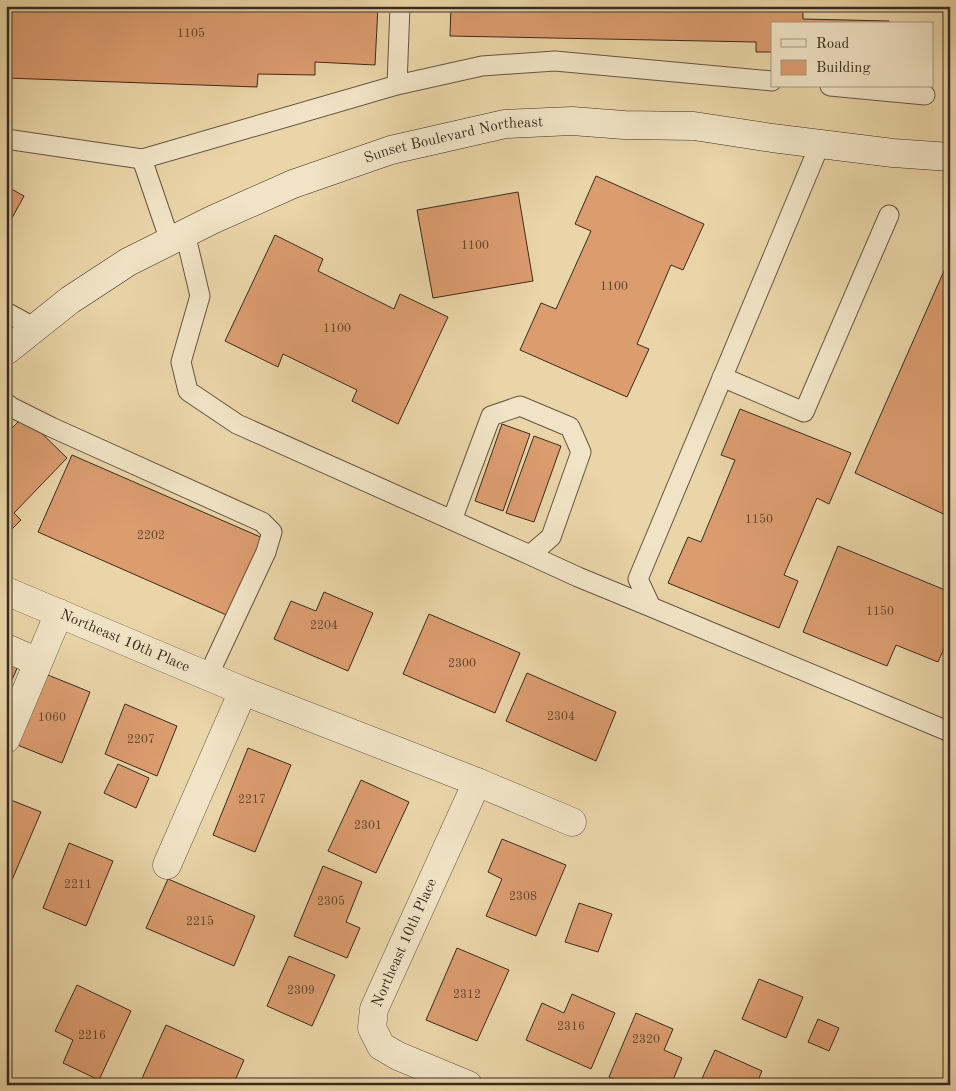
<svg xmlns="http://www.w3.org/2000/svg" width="956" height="1091" font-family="'Old Standard TT',serif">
	<rect width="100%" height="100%" fill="#ead5a8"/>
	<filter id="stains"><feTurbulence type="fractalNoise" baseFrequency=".004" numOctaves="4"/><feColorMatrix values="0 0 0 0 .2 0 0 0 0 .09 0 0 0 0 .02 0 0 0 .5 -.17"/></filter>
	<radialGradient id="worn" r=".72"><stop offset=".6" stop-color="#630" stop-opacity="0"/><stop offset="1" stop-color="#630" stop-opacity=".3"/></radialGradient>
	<path fill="#db9c6e" stroke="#382c1f" d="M 6,6 L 378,6 L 375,65 L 315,62 L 315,75 L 258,74 L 257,87 L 6,78 Z
		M 451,6 L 794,6 L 803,7 L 803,19 L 889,21 L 889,24 L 772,24 L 772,52 L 756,52 L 756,42 L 450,36 Z
		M 596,176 L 704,224 L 683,270 L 671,265 L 637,344 L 649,349 L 627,397 L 520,350 L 541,303 L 556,309 L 591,231 L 575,224 Z
		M 6,186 L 24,196 L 6,229 Z
		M 518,192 L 533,281 L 433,298 L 417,210 Z
		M 275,235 L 323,259 L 318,271 L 394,309 L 400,294 L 448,317 L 398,424 L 352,401 L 357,390 L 283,354 L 278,367 L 225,341 Z
		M 947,264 L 950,265 L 950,517 L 855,473 Z
		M 740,409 L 851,453 L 829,504 L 817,498 L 784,575 L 798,581 L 779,628 L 668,583 L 688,537 L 701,542 L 735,460 L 721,455 Z
		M 24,416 L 67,458 L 14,513 L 21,520 L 6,535 L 6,434 Z
		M 502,424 L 530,434 L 503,511 L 475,501 Z
		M 534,436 L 561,446 L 534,522 L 506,513 Z
		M 72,455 L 265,539 L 231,617 L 38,532 Z
		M 838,546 L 950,592 L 950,635 L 938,662 L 896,645 L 887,666 L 803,632 Z
		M 324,592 L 373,613 L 348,671 L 274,639 L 291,601 L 316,611 Z
		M 429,614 L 520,653 L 495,713 L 403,674 Z
		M 6,661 L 18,666 L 6,694 Z
		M 43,673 L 90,692 L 62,763 L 15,744 Z
		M 527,673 L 616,712 L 596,761 L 506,721 Z
		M 125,704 L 177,726 L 157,776 L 105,754 Z
		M 248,748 L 291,765 L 255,852 L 213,835 Z
		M 118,764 L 149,778 L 136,808 L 104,793 Z
		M 361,780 L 409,802 L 376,873 L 328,851 Z
		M 6,798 L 41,812 L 6,894 Z
		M 502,839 L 566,865 L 536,936 L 486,916 L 502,879 L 488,872 Z
		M 69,843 L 113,861 L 86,926 L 43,908 Z
		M 323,866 L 362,882 L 346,922 L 360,928 L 347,958 L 294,936 Z
		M 168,879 L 255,916 L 234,966 L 146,928 Z
		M 579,903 L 612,914 L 598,952 L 565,942 Z
		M 457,948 L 509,970 L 477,1041 L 426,1020 Z
		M 289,956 L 335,975 L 312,1026 L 267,1006 Z
		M 759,979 L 803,997 L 786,1038 L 742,1019 Z
		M 77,985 L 131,1011 L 99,1080 L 63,1063 L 73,1040 L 55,1031 Z
		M 572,994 L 615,1013 L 591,1069 L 526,1040 L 542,1003 L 564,1013 Z
		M 636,1013 L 673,1029 L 664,1050 L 682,1058 L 671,1085 L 626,1085 L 609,1077 Z
		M 818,1019 L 839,1028 L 829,1051 L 808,1042 Z
		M 166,1025 L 244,1060 L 233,1085 L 139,1085 Z
		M 715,1050 L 762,1071 L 756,1085 L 699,1085 Z"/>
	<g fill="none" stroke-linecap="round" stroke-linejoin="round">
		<g stroke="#645641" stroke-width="21">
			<path id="lane" d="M 397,85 L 400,6
				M 830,86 L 925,95
				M 6,139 L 142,159 L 170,241
				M 820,144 L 638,579 L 651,607 L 950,732
				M 142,159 L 397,85 L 482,66 L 555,61 L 772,81
				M 185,233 L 200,296 L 181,362 L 188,391 L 237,424 L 530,555 L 551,537 L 581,452 L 570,427 L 520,406 L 491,416 L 452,520
				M 6,312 L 35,328
				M 722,377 L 804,412 L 889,215
				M 6,403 L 11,407 L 51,427 L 262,522 L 272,532 L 266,552 L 208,676
				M 530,555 L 578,577 L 651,607"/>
		</g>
		<g stroke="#645641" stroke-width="29">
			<g id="street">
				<path id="s1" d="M 6,591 L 243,691 L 477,782 L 374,1009 L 372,1028 L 381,1046 L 398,1056 L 468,1085"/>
				<path d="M 6,648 L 38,662"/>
				<path d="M 6,739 L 59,613"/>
				<path d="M 477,782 L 572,822"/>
				<path d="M 167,865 L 243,691"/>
			</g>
		</g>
		<g stroke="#382c1f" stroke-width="29">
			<g id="secondary">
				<path id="s2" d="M 6,351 L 70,300 L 128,262 L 212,220 L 293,184 L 391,150 L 505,124 L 572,121 L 624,125 L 694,126 L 772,138 L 893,153 L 950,157"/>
			</g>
		</g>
		<use href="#lane" stroke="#f1e4c6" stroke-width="19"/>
		<use href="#street" stroke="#f1e4c6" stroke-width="28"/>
		<use href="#secondary" stroke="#f1e4c6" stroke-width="28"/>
	</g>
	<g text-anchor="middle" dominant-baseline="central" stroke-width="5" stroke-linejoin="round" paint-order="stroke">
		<g font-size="12" fill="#614833">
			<text x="191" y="34">1105</text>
			<text x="475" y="246">1100</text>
			<text x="614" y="287">1100</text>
			<text x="337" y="329">1100</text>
			<text x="759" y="520">1150</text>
			<text x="151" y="536">2202</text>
			<text x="880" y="612">1150</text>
			<text x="324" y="626">2204</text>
			<text x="462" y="664">2300</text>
			<text x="561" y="717">2304</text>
			<text x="52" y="718">1060</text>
			<text x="141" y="740">2207</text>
			<text x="252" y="800">2217</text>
			<text x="368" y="826">2301</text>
			<text x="78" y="885">2211</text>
			<text x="523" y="897">2308</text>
			<text x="331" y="902">2305</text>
			<text x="200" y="922">2215</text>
			<text x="301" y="991">2309</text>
			<text x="467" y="995">2312</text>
			<text x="571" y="1027">2316</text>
			<text x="92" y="1036">2216</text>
			<text x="646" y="1040">2320</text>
		</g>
		<g font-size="15" fill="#382c1f" stroke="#f1e4c6">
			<text stroke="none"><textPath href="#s2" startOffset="501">Sunset Boulevard Northeast</textPath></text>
			<text stroke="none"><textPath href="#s1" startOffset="129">Northeast 10th Place</textPath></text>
			<text transform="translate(405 943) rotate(-66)">Northeast 10th Place</text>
		</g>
	</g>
	<rect width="956" height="1091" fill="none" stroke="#ead5a8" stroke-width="25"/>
	<rect x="8" y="8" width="941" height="1076" fill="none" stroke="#382c1f" stroke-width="2.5"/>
	<rect x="12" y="12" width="931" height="1066" fill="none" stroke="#382c1f"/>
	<rect x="771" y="22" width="162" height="65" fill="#f1e4c6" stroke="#a79a83"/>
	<rect x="781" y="39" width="25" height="8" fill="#f1e4c6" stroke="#a79a83"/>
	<text x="816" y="48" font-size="15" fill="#382c1f">Road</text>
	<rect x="781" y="60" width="25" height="15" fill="#db9c6e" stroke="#a79a83"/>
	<text x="816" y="72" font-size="15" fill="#382c1f">Building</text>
	<rect width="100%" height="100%" filter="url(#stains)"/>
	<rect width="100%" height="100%" fill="url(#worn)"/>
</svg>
